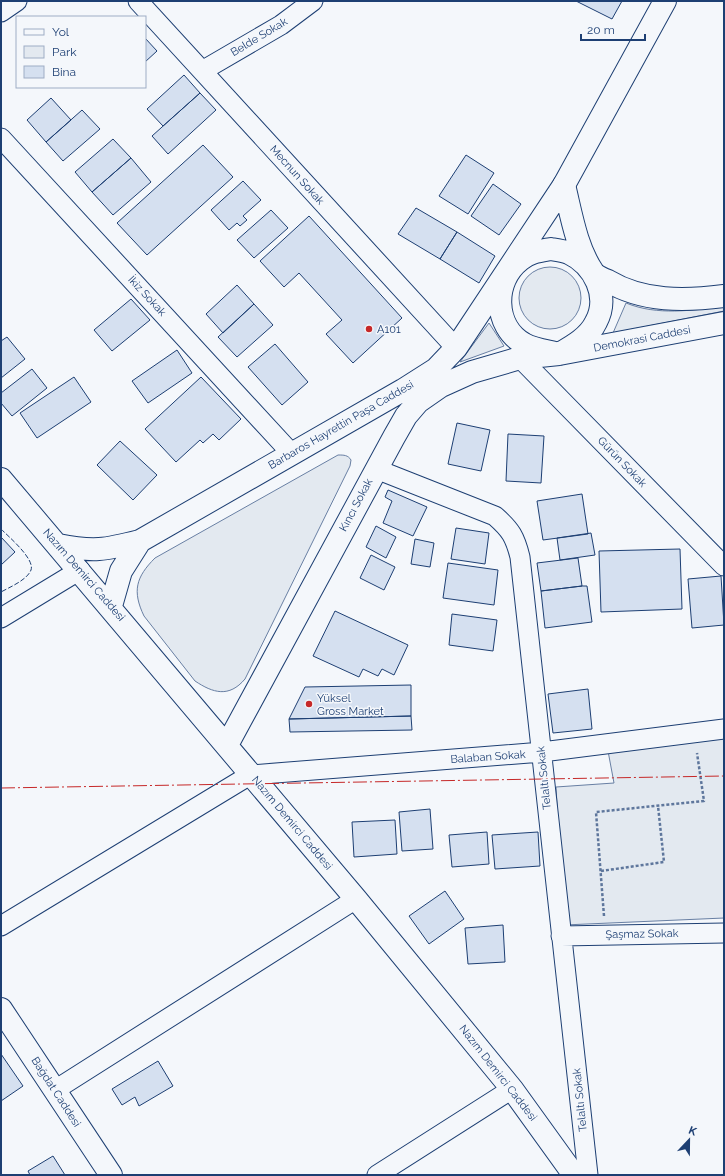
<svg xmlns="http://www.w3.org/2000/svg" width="725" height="1176" font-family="Raleway,sans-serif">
	<rect width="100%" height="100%" fill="#f4f7fb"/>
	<path fill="#e3e9f0" stroke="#687fa3" d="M519 298a31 31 0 1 1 62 0a31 31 0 1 1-62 0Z
		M 626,303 C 658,316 691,310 724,307 L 724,311 L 613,333 Z
		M 489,323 L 504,346 L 460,362 Z
		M 338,455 C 344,455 348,455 351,460 L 350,466 L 245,679 C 229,698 213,693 195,681 L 144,616 C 132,591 136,577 155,558 Z
		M 724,737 L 724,918 L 564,925 L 556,787 L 614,783 L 608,751 Z"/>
	<path fill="#d5e0f0" stroke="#1d3f73" d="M 576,1 L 622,1 L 612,19 Z
		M 145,38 L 157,51 L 145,62 Z
		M 184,75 L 200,93 L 163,126 L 147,109 Z
		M 200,93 L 216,110 L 168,154 L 152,136 Z
		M 51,98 L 71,120 L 46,142 L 27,120 Z
		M 82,110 L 100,129 L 63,161 L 46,142 Z
		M 113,139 L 131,158 L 92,192 L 75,172 Z
		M 203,145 L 233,177 L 147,255 L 117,223 Z
		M 466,155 L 494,173 L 468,214 L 439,196 Z
		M 131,158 L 151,182 L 113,215 L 92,192 Z
		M 243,181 L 261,200 L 243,216 L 247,220 L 240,226 L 237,223 L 229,230 L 211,210 Z
		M 493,184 L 521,204 L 499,235 L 471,216 Z
		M 416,208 L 457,232 L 440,259 L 398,234 Z
		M 271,210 L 288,228 L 254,258 L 237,240 Z
		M 309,216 L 402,318 L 353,363 L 326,334 L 342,320 L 299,273 L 284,287 L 260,261 Z
		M 457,232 L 495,256 L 479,283 L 440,259 Z
		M 237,285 L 254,304 L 223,333 L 206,314 Z
		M 131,299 L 150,320 L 112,351 L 94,330 Z
		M 254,304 L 273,325 L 237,357 L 218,337 Z
		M 7,337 L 25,359 L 1,378 L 1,341 Z
		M 275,344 L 308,382 L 282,405 L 248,367 Z
		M 177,350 L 192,373 L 148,403 L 132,381 Z
		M 32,369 L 47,388 L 12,416 L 1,403 L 1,393 Z
		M 74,377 L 91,402 L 37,438 L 20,413 Z
		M 201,377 L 241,419 L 219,440 L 213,434 L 203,443 L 200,440 L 176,462 L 145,429 Z
		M 457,423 L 490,430 L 481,471 L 448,464 Z
		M 508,434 L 544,436 L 541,483 L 506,481 Z
		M 120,441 L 157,475 L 133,500 L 97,465 Z
		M 388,490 L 427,507 L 413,536 L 383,523 L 392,501 L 385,497 Z
		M 582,494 L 588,534 L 543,540 L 537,501 Z
		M 376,526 L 396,537 L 386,558 L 366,547 Z
		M 456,528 L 489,533 L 485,564 L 451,559 Z
		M 591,533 L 595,555 L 560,560 L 557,538 Z
		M 1,537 L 15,552 L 1,565 Z
		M 415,539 L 434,543 L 430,567 L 411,564 Z
		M 680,549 L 682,609 L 601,612 L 599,551 Z
		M 371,555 L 395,567 L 384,590 L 360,578 Z
		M 578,558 L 582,586 L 541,591 L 537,563 Z
		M 448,563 L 498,570 L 494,605 L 443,598 Z
		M 721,576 L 724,625 L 692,628 L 688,579 Z
		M 582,586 L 587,586 L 592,622 L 545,628 L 541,591 Z
		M 335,611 L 408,645 L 394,675 L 382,669 L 378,676 L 363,669 L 359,677 L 313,656 Z
		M 452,614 L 497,620 L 493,651 L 449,645 Z
		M 411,685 L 411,716 L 289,719 L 305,687 Z
		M 588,689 L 592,729 L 553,733 L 548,694 Z
		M 411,716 L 412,730 L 290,732 L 289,719 Z
		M 430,809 L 433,849 L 402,851 L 399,812 Z
		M 395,820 L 397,854 L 354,857 L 352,822 Z
		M 487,832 L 489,864 L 452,867 L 449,835 Z
		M 538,832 L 540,866 L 495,869 L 492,835 Z
		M 445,891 L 464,919 L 429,944 L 409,916 Z
		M 503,925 L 505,962 L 468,964 L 465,928 Z
		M 1,1054 L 23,1086 L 1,1101 Z
		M 158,1061 L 173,1086 L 139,1106 L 135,1097 L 122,1105 L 112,1089 Z
		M 53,1156 L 65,1175 L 30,1175 L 28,1171 Z"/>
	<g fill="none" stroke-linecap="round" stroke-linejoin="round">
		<g stroke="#1d3f73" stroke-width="21">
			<path id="minor" d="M 138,1 L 456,348
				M 1,12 L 17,1
				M 202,71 L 281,25 L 313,1
				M 1,138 L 292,454
				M 520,358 L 724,566
				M 376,469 L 495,516 C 511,530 515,537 520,557 L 588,1175
				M 1,618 L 80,570
				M 1,926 L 250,775 L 542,752 L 724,729
				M 561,936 L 724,933
				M 55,1090 L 356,899
				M 377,1175 L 512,1089"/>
		</g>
		<g stroke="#1d3f73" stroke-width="24">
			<path id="tertiary" d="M 564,185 L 665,1"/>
		</g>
		<g stroke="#1d3f73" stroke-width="24">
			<path id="secondary" d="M 564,185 C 571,213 576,247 593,272 C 596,276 603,279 608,281 C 643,302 685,301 724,296
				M 551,249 C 557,250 564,251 569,253 C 594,265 610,296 596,322 C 589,337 573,346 559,354 C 548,351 535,350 524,344 C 493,326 493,281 520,260 C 529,252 540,251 551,249 Z
				M 1,479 L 356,899 L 512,1089 L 574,1175
				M 58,545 C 93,552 105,550 140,541 L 403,390 L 436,369 L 456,348 L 564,185
				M 111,606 L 121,571 L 140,541
				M 227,745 L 394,437 L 406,416 L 418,402 L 441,386 L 472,372 L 520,358 L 559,354 L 724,323
				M 1,1009 L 111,1175"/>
		</g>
		<path stroke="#5e769c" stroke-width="2.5" stroke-dasharray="3 2" stroke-linecap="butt" d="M 601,871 L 664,862 L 658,806
			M 604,916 L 596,812 L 704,801 L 697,753"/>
		<use href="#minor" stroke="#f4f7fb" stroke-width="19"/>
		<use href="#tertiary" stroke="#f4f7fb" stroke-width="22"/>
		<use href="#secondary" stroke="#f4f7fb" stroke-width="22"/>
		<path stroke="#1d3f73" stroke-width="1" stroke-dasharray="5 2" stroke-linecap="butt" d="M 1,529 C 9,537 35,559 31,570 C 27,580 10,587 1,592"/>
		<path stroke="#c62828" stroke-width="1" stroke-dasharray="14 3 2 3" stroke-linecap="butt" d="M 1,788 L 724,776"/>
	</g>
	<g fill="#c62828" stroke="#f4f7fb" stroke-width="1.5">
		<circle cx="369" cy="329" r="4"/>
		<circle cx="309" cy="704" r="4"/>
	</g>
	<g text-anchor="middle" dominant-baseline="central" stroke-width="3" stroke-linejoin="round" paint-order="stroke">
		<g font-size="11" fill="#1d3f73" stroke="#f4f7fb">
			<text transform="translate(259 37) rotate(-31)">Belde Sokak</text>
			<text transform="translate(297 175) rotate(48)">Mecnun Sokak</text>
			<text transform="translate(147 296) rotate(47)">İkiz Sokak</text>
			<text transform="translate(642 339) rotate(-11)">Demokrasi Caddesi</text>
			<text transform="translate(341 425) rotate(-30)">Barbaros Hayrettin Paşa Caddesi</text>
			<text transform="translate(622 462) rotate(46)">Gürün Sokak</text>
			<text transform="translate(356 505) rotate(-62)">Kıncı Sokak</text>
			<text transform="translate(84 575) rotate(49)">Nazım Demirci Caddesi</text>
			<text transform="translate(488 757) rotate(-4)">Balaban Sokak</text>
			<text transform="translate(544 778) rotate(-96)">Telaltı Sokak</text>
			<text transform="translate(292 823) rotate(50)">Nazım Demirci Caddesi</text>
			<text transform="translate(642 934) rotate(-1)">Şaşmaz Sokak</text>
			<text transform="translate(498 1073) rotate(52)">Nazım Demirci Caddesi</text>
			<text transform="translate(56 1092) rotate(57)">Bağdat Caddesi</text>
			<text transform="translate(580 1100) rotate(-96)">Telaltı Sokak</text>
		</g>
		<g font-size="11" fill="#1d3f73" stroke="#f4f7fb" text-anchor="start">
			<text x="377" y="329">A101</text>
			<text x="317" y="698">Yüksel<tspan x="317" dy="13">Gross Market</tspan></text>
		</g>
	</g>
	<rect width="725" height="1176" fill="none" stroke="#1d3f73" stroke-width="4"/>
	<rect x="16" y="16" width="130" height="72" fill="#f4f7fb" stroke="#9eadc5"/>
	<rect x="24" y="29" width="20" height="6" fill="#f4f7fb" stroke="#9eadc5"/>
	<text x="52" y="36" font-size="12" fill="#1d3f73">Yol</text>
	<rect x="24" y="46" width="20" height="12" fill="#e3e9f0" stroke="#9eadc5"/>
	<text x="52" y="56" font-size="12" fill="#1d3f73">Park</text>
	<rect x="24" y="66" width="20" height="12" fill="#d5e0f0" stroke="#9eadc5"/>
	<text x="52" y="76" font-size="12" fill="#1d3f73">Bina</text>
	<g transform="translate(689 1140) rotate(22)" stroke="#f4f7fb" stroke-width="3" paint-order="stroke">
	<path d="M0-3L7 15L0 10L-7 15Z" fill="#1d3f73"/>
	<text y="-6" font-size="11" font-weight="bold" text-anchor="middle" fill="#1d3f73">K</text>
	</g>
	<path d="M581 34v6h64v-6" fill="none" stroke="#1d3f73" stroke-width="2"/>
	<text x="587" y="34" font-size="12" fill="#1d3f73" stroke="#f4f7fb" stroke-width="3" paint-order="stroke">20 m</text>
</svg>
